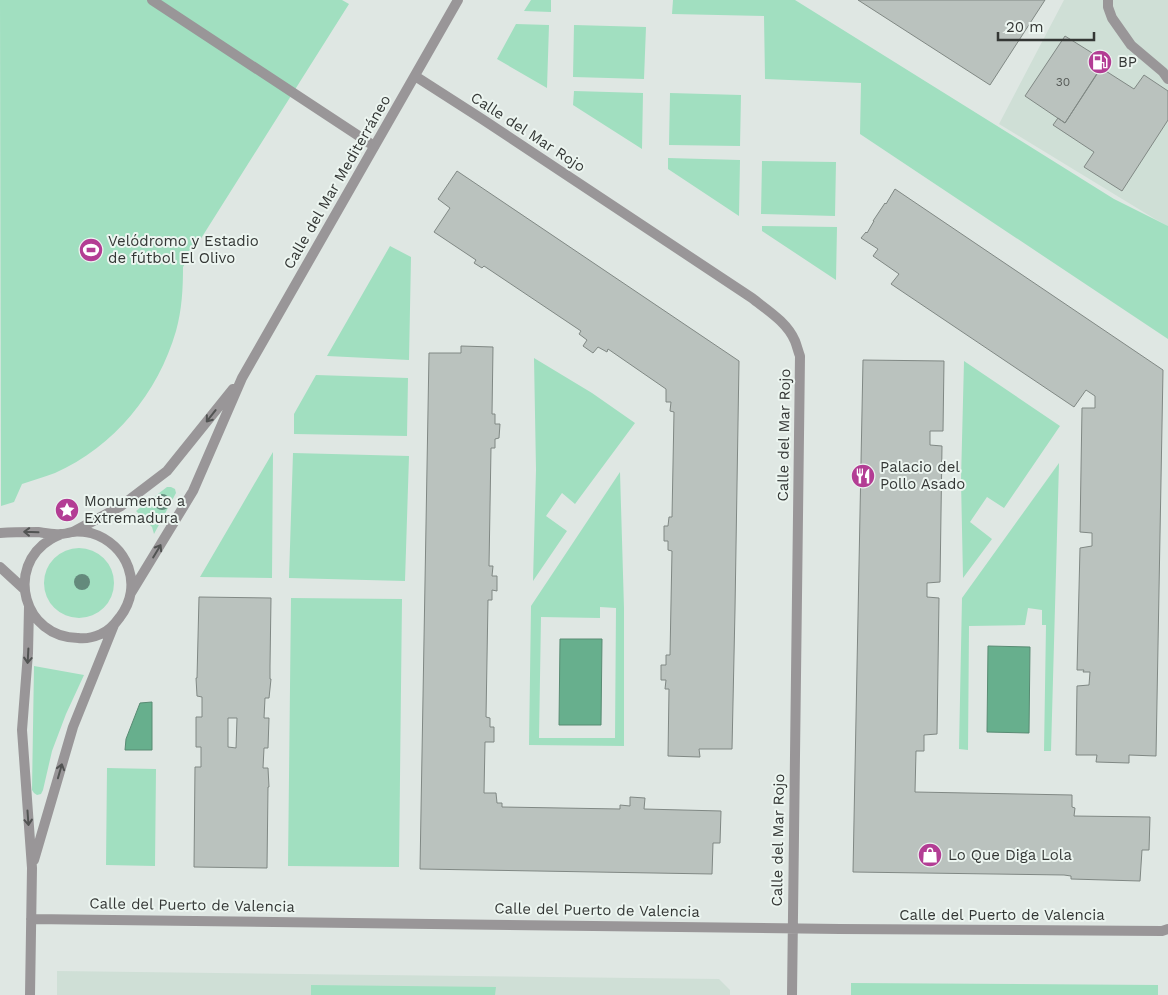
<svg xmlns="http://www.w3.org/2000/svg" width="1168" height="995" font-family="'Work Sans',sans-serif">
	<rect width="100%" height="100%" fill="#dfe7e3"/>
	<path fill="#cfdfd6" d="M 1064,0 L 1168,0 L 1168,226 L 1155,219 L 999,124 Z
		M 57,971 L 719,979 L 730,990 L 730,995 L 57,995 Z"/>
	<path fill="#a1dfc0" fill-rule="evenodd" d="M 0,0 L 342,0 L 349,4 L 183,267 C 183,288 182,310 176,331 C 158,393 114,447 55,473 C 45,477 33,480 22,484 L 14,502 L 1,506 Z
		M 531,0 L 551,0 L 551,12 L 524,11 Z
		M 673,0 L 795,0 L 1114,199 L 1168,226 L 1168,339 L 860,134 L 861,83 L 765,79 L 764,16 L 672,14 Z
		M 516,24 L 549,25 L 547,88 L 497,59 Z
		M 574,25 L 646,27 L 644,79 L 573,77 Z
		M 574,91 L 643,93 L 642,149 L 573,105 Z
		M 670,93 L 741,95 L 740,146 L 669,145 Z
		M 668,158 L 740,160 L 739,216 L 668,169 Z
		M 762,161 L 836,162 L 835,216 L 761,214 Z
		M 762,226 L 837,227 L 836,280 L 762,231 Z
		M 390,246 L 411,257 L 409,360 L 327,356 Z
		M 534,358 L 592,393 L 635,423 L 575,504 L 562,493 L 546,516 L 567,531 L 533,581 L 536,470 Z
		M 964,361 L 1060,426 L 1004,508 L 987,497 L 970,522 L 992,539 L 963,578 L 961,480 Z
		M 316,375 L 408,378 L 407,436 L 294,434 L 294,414 Z
		M 273,452 L 272,578 L 200,577 Z
		M 293,453 L 409,456 L 405,581 L 289,578 Z
		M 1059,463 L 1051,751 L 1044,751 L 1046,625 L 1042,625 L 1042,610 L 1028,608 L 1025,625 L 969,626 L 968,750 L 959,749 L 962,598 Z
		M 620,472 L 624,608 L 624,746 L 529,745 L 531,606 ZM 600,607 L 616,608 L 615,738 L 539,738 L 541,617 L 600,618 Z
		M 167,487 L 171,487 L 175,489 L 176,493 L 154,534 L 152,527 L 136,511 Z
		M44 583a35 35 0 1 1 70 0a35 35 0 1 1-70 0Z
		M 291,598 L 402,599 L 399,867 L 288,866 Z
		M 34,666 L 84,675 L 66,714 L 52,751 L 43,790 L 41,794 L 37,795 L 34,793 L 32,790 Z
		M 107,768 L 156,769 L 155,866 L 106,865 Z
		M 851,983 L 1158,985 L 1158,995 L 851,995 Z
		M 311,985 L 496,987 L 495,995 L 311,995 Z"/>
	<path fill="#67af8d" stroke="#588b73" d="M 560,639 L 602,639 L 601,725 L 559,725 Z
		M 988,646 L 1030,647 L 1029,733 L 987,732 Z
		M 152,702 L 152,750 L 125,750 L 126,739 L 140,703 Z"/>
	<path fill="#bac2be" stroke="#808884" fill-rule="evenodd" d="M 858,0 L 1045,0 L 990,85 Z
		M 1065,36 L 1105,61 L 1065,123 L 1025,96 Z
		M 1101,68 L 1134,89 L 1144,75 L 1168,91 L 1168,120 L 1122,191 L 1084,167 L 1094,152 L 1053,125 L 1058,118 L 1065,123 Z
		M 457,171 L 739,361 L 735,609 L 732,749 L 699,749 L 700,757 L 668,756 L 669,689 L 665,689 L 666,680 L 661,680 L 661,665 L 666,665 L 666,655 L 670,655 L 672,551 L 668,550 L 668,541 L 664,541 L 664,526 L 668,526 L 669,517 L 672,517 L 674,412 L 670,411 L 671,402 L 666,402 L 666,389 L 608,349 L 607,352 L 598,347 L 593,353 L 583,346 L 587,340 L 579,334 L 581,331 L 484,266 L 482,268 L 474,263 L 476,260 L 434,232 L 450,208 L 438,199 Z
		M 895,189 L 1163,370 L 1156,756 L 1129,755 L 1129,763 L 1096,762 L 1097,755 L 1076,755 L 1077,686 L 1089,685 L 1090,672 L 1083,672 L 1084,670 L 1077,670 L 1080,548 L 1092,546 L 1092,533 L 1080,532 L 1082,408 L 1095,408 L 1095,396 L 1086,390 L 1074,407 L 891,284 L 899,274 L 873,256 L 878,249 L 861,238 L 866,232 L 867,233 L 874,221 L 873,221 L 885,203 L 886,204 Z
		M 461,346 L 493,347 L 492,414 L 495,414 L 495,424 L 500,424 L 499,438 L 495,439 L 495,448 L 491,448 L 489,566 L 493,566 L 492,576 L 497,576 L 497,591 L 492,590 L 492,600 L 488,600 L 486,717 L 490,718 L 490,727 L 494,727 L 494,742 L 485,742 L 484,793 L 496,793 L 497,803 L 502,803 L 502,807 L 620,809 L 620,805 L 630,806 L 630,797 L 645,798 L 644,809 L 721,811 L 720,843 L 713,843 L 712,874 L 420,869 L 429,353 L 461,353 Z
		M 863,360 L 944,361 L 943,431 L 930,431 L 930,445 L 942,446 L 940,582 L 927,583 L 927,597 L 939,598 L 937,734 L 924,735 L 924,751 L 916,751 L 915,792 L 1072,795 L 1072,807 L 1075,808 L 1074,816 L 1150,817 L 1149,850 L 1142,850 L 1140,881 L 1071,879 L 1071,876 L 1064,875 L 853,872 Z
		M 199,597 L 271,598 L 270,666 L 270,679 L 271,679 L 269,698 L 265,698 L 264,718 L 269,718 L 268,748 L 264,748 L 263,768 L 268,768 L 269,787 L 268,787 L 267,868 L 194,867 L 195,767 L 201,767 L 201,747 L 196,747 L 196,717 L 202,717 L 202,697 L 197,696 L 196,678 L 197,678 ZM 228,718 L 237,718 L 236,748 L 228,747 Z"/>
	<g fill="none" stroke-linecap="round" stroke-linejoin="round">
		<path stroke="#999698" stroke-width="10" d="M 152,0 L 374,146
			M 1108,0 L 1108,7 L 1112,18 L 1131,45 L 1163,72 L 1168,79"/>
		<path stroke="#999698" stroke-width="10" d="M 415,76 L 482,119 L 752,298 C 767,310 787,322 795,341 C 797,346 798,351 800,356 L 792,995
			M 73,532 L 121,506 L 167,471 L 233,389
			M 0,533 C 13,532 25,532 38,532 C 45,533 53,535 61,534 C 64,534 68,533 72,532 C 77,531 85,532 91,533 C 128,544 144,586 120,617 C 115,624 109,631 101,634 C 94,637 85,639 78,638 C 24,638 4,567 51,539 C 54,537 58,536 61,534
			M 0,567 L 24,589
			M 131,593 L 193,491 L 242,378 L 458,0
			M 29,607 L 28,653 L 22,730 L 32,868 L 30,995
			M 34,860 L 73,727 L 114,625
			M 31,919 L 840,929 L 1162,931 L 1168,929"/>
	</g>
	<g fill="#648a7c">
		<circle cx="162" cy="502" r="8"/>
		<circle cx="82" cy="582" r="8"/>
	</g>
	<defs><path id="oneway-shaft" d="M-6 0H5M1.5-3L5.5 0L1.5 3" fill="none" stroke-width="1.6" stroke-linecap="round" stroke-linejoin="round" transform="scale(1.25)"/></defs>
	<g stroke="#525453">
		<use href="#oneway-shaft" transform="translate(211 416) rotate(128)"/>
		<use href="#oneway-shaft" transform="translate(31 532) rotate(-178)"/>
		<use href="#oneway-shaft" transform="translate(157 551) rotate(-59)"/>
		<use href="#oneway-shaft" transform="translate(28 656) rotate(93)"/>
		<use href="#oneway-shaft" transform="translate(60 771) rotate(-74)"/>
		<use href="#oneway-shaft" transform="translate(28 818) rotate(86)"/>
	</g>
	<defs>
		<g id="fuel-disc" transform="scale(1.25)"><circle r="9.5" fill="#b33d94" stroke="#ecf5f0"/><path d="M-5.5-6h7V0h2V4h1.3V-2.5L3-4.5l.8-.8L6-3V5H2.5V1h-1V6h-7ZM-4.2-4.7v3.2H.2V-4.7Z" fill="#fff"/></g>
		<g id="stadium-disc" transform="scale(1.25)"><circle r="9.5" fill="#b33d94" stroke="#ecf5f0"/><path d="M0-5a6.5 5 0 1 0 0 10a6.5 5 0 1 0 0-10ZM-3.5-1.8h7v3.6h-7Z" fill="#fff"/></g>
		<g id="restaurant-disc" transform="scale(1.25)"><circle r="9.5" fill="#b33d94" stroke="#ecf5f0"/><path d="M-5-6h1v4h1v-4h1v4h1v-4h1v5L-1.5 .5V6h-2V.5L-5-1ZM5-6V6H3V1.5H1.5Q1.5-4 5-6Z" fill="#fff"/></g>
		<g id="sight-disc" transform="scale(1.25)"><circle r="9.5" fill="#b33d94" stroke="#ecf5f0"/><path d="M0-6L1.8-2.2L6-1.7L2.9 1.2L3.7 5.4L0 3.3L-3.7 5.4L-2.9 1.2L-6-1.7L-1.8-2.2Z" fill="#fff"/></g>
		<g id="shop-disc" transform="scale(1.25)"><circle r="9.5" fill="#b33d94" stroke="#ecf5f0"/><path d="M-5-2.5h2.3a2.7 3.5 0 0 1 5.4 0H5L5.5 6h-11ZM-1.5-2.5h3a1.5 2.3 0 0 0-3 0Z" fill="#fff"/></g>
	</defs>
	<g fill-rule="evenodd">
		<use href="#fuel-disc" x="1100" y="62"/>
		<use href="#stadium-disc" x="91" y="250"/>
		<use href="#restaurant-disc" x="863" y="476"/>
		<use href="#sight-disc" x="67" y="510"/>
		<use href="#shop-disc" x="930" y="855"/>
	</g>
	<g text-anchor="middle" dominant-baseline="central" stroke-width="4" stroke-linejoin="round" paint-order="stroke">
		<g font-size="12" fill="#565a57">
			<text x="1063" y="82">30</text>
		</g>
		<g font-size="15" fill="#343735" stroke="#ecf5f0" text-anchor="start">
			<text x="1118" y="62">BP</text>
			<text x="108" y="241">Velódromo y Estadio<tspan x="108" dy="17">de fútbol El Olivo</tspan></text>
			<text x="880" y="467">Palacio del<tspan x="880" dy="17">Pollo Asado</tspan></text>
			<text x="84" y="501">Monumento a<tspan x="84" dy="17">Extremadura</tspan></text>
			<text x="948" y="855">Lo Que Diga Lola</text>
		</g>
		<g font-size="15" fill="#343735" stroke="#ecf5f0">
			<text transform="translate(528 132) rotate(33)">Calle del Mar Rojo</text>
			<text transform="translate(337 182) rotate(-60)">Calle del Mar Mediterráneo</text>
			<text transform="translate(784 435) rotate(-89)">Calle del Mar Rojo</text>
			<text transform="translate(778 840) rotate(-89)">Calle del Mar Rojo</text>
			<text transform="translate(192 905) rotate(1)">Calle del Puerto de Valencia</text>
			<text transform="translate(597 910) rotate(1)">Calle del Puerto de Valencia</text>
			<text x="1002" y="915">Calle del Puerto de Valencia</text>
		</g>
	</g>
	<path d="M998 32v8h96v-8" fill="none" stroke="#343735" stroke-width="2.5"/>
	<text x="1006" y="32" font-size="15" fill="#343735" stroke="#ecf5f0" stroke-width="4" paint-order="stroke">20 m</text>
</svg>
